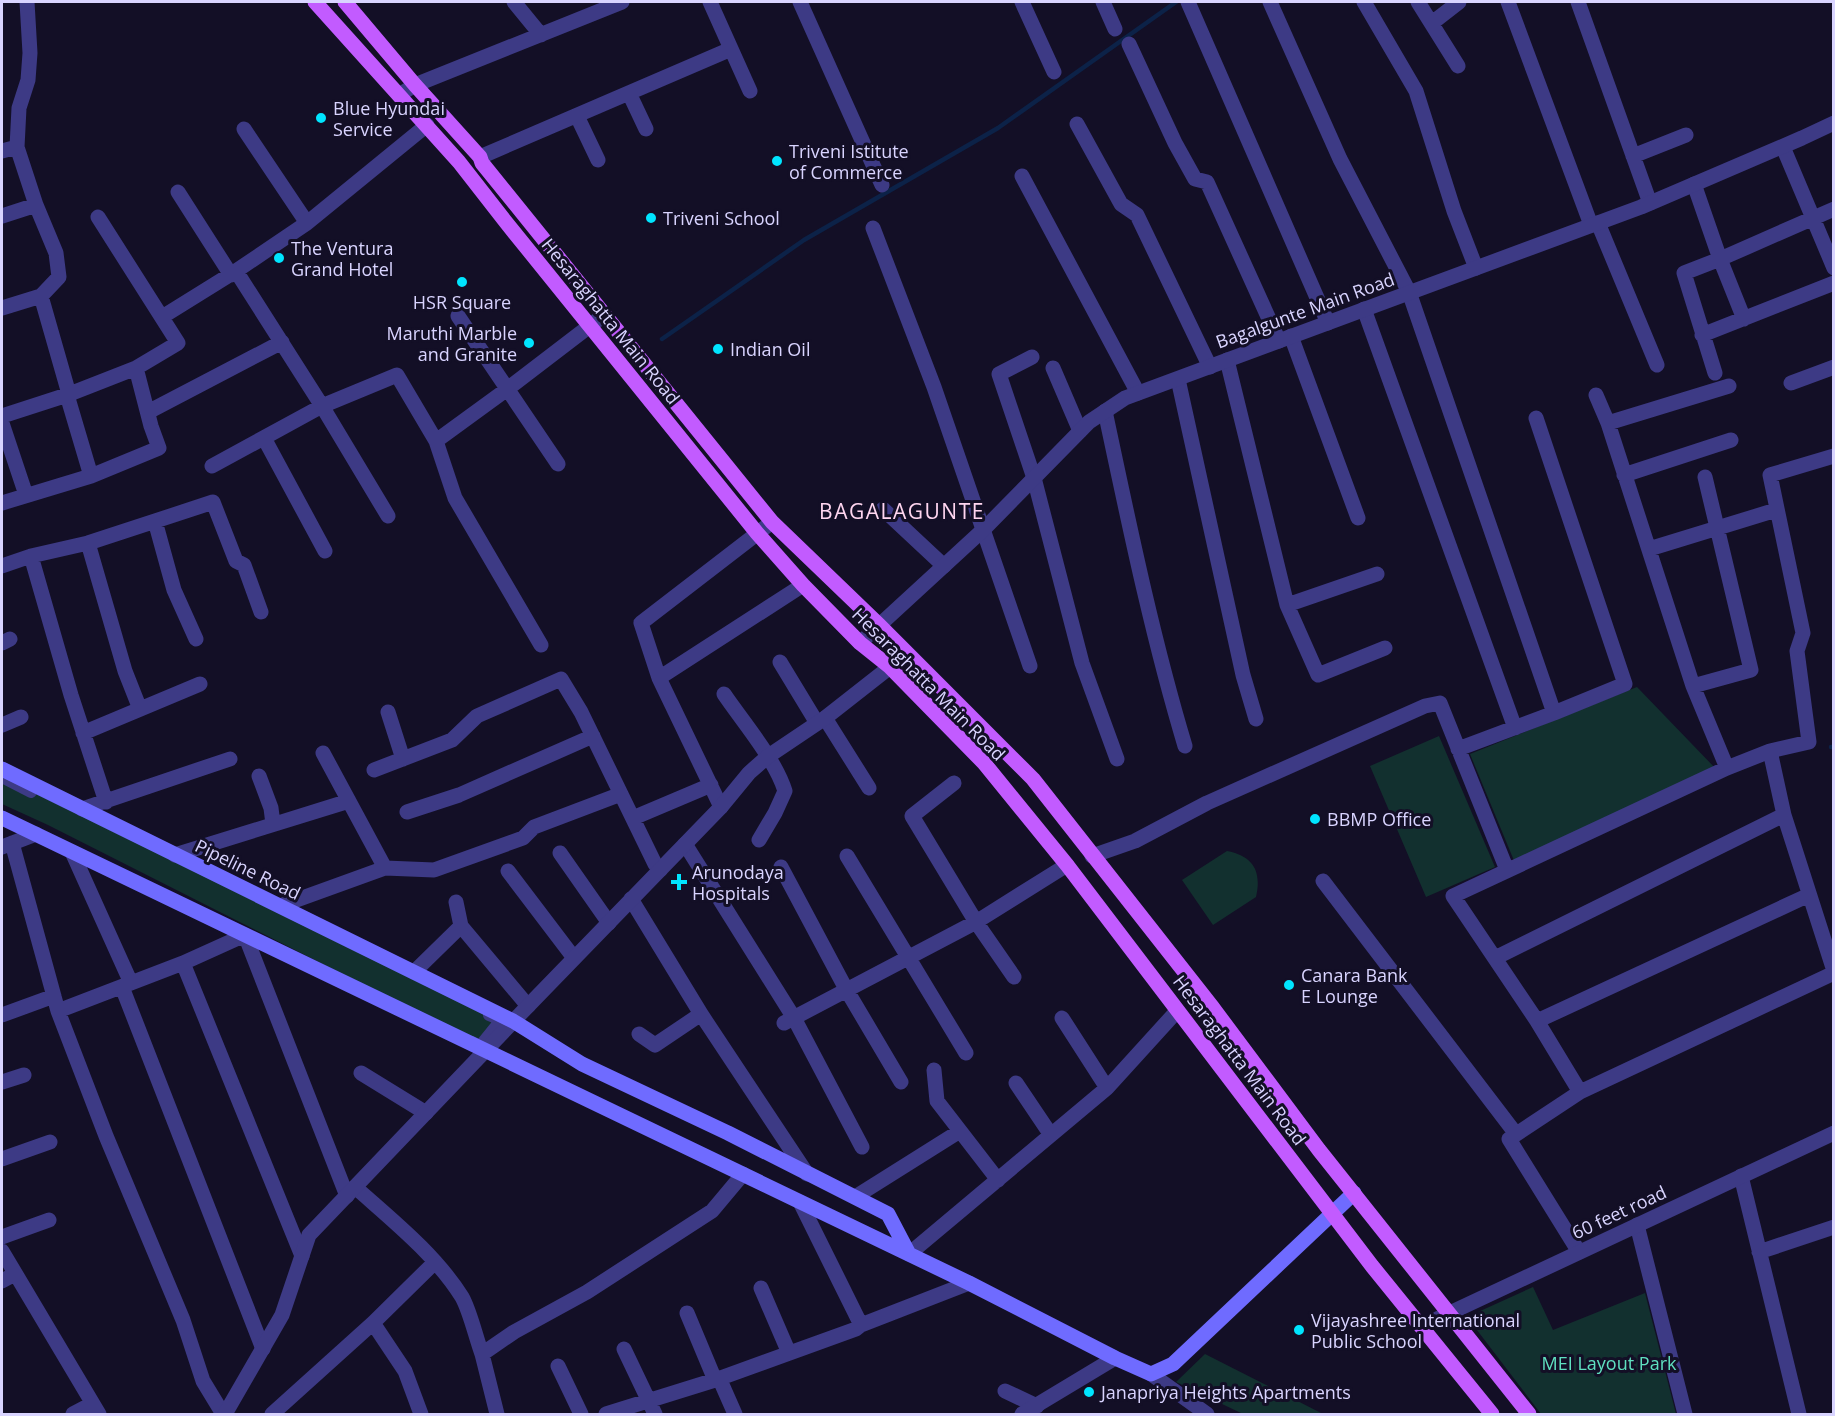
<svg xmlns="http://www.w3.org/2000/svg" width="1835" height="1416" font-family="'Open Sans',sans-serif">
	<rect width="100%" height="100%" fill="#130f26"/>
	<path fill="#12302f" d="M 1637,687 L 1716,769 L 1515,863 L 1470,754 Z
		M 1439,736 L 1495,867 L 1426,897 L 1370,766 Z
		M 2,775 L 505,1021 L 483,1045 L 48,825 L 2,804 Z
		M 1227,851 C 1253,856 1262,871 1256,897 L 1213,925 L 1182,880 Z
		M 1533,1287 L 1553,1330 L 1645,1293 L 1676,1414 L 1541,1414 L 1467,1317 Z
		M 1205,1354 L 1323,1414 L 1243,1414 L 1176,1382 Z"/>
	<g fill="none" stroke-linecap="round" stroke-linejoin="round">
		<path stroke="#0c2248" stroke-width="4.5" d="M 662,339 L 804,240 L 998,128 L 1176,2
			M 1831,747 L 1834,747"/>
		<path stroke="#3d3a85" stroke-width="12" d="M 2,777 L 31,792
			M 472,1042 L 480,1046 L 501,1020 L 489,1015"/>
		<path stroke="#3d3a85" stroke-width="15" d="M 514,2 L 541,35
			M 710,2 L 750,91
			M 800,2 L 882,185
			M 1022,2 L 1054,72
			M 1103,2 L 1115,29
			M 1188,2 L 1328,323
			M 1270,2 L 1340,159 L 1409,292 L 1554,713
			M 1364,2 L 1416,91 L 1454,211 L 1476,268
			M 1418,2 L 1458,66
			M 1508,2 L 1591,225
			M 1578,2 L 1650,203
			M 1432,23 L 1459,2
			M 1129,44 L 1175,143 L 1195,179 L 1207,182 L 1279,341
			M 629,93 L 646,129
			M 399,95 L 415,85 L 622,2
			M 577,116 L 598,160
			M 1077,124 L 1121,204 L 1137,215 L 1210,367
			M 244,129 L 307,223
			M 1783,147 L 1834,268
			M 2,151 L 17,147 L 19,108 L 28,80 L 30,53 L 27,2
			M 1633,156 L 1686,135
			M 480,157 L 731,49
			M 1022,176 L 1138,393
			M 1694,184 L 1720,259 L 1684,273 L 1715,373
			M 178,192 L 231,275
			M 2,216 L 36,205
			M 1598,223 L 1657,365
			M 873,228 L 934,387 L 1030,666
			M 236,271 L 322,406 L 388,516
			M 41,296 L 69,394
			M 2,308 L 41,296 L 59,277 L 56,253 L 36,205 L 17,147
			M 1364,309 L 1515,728
			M 458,316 L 558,464
			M 162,317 L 236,271 L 307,223 L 427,125
			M 1744,319 L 1720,259 L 1834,209
			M 1702,335 L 1834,283
			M 1291,336 L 1358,518
			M 1032,357 L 999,374 L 1034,478 L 1082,663 L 1117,759
			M 1227,360 L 1287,605 L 1377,574
			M 1053,368 L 1080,431
			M 1178,379 L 1243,675 L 1256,719
			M 1791,383 L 1834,367
			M 67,395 L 91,476
			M 1596,395 L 1608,423 L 1693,686 L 1727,768
			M 1105,411 C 1129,524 1152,636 1185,746
			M 148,412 L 282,342
			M 2,416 L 67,395 L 136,368 L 178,343 L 98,217
			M 2,423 L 26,495
			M 1608,423 L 1729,386
			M 264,438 L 325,551
			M 436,441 L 506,390 L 604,315
			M 212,466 L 322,406 L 397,375 L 436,441 L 455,498 L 541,645
			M 1624,475 L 1731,440
			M 2,503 L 91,476 L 159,448 L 151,426 L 136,368
			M 883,509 L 944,566
			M 155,521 L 174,590 L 196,639
			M 88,543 L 125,671 L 140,709
			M 1649,549 L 1776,510
			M 31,556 L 71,695 L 106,802
			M 2,566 L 31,556 L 88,543 L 213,502 L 236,561 L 244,565 L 261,612
			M 1287,605 L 1318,675 L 1385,648
			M 2,643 L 10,639
			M 780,662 L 817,723
			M 659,678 L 803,585
			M 1693,686 L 1751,670 L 1705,477
			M 724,694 C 743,722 775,759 785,791 L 775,813 L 759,840
			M 388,712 L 403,759
			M 825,718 L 869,788
			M 2,725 L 21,717
			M 83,733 L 200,684
			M 1458,749 L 1554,713 L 1625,684 L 1536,418
			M 1770,751 L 1784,815 L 1834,971
			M 323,753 L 385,868
			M 374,770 L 452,740 L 477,716 L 561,679 L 581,712 L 655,864 L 660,870
			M 259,776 L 271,808 L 273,824
			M 954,783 L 912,816 L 976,922 L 1014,977
			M 721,807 L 659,678 L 641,623 L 772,522
			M 82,809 L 230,759
			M 407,812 L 459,795 L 593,736
			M 633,818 L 711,785
			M 12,843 L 58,1011
			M 685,844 L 794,1018 L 862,1147
			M 2,847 L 36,834
			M 72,852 L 131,983
			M 560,853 L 609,923
			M 175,855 L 349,801
			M 847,856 L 966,1053
			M 1092,856 L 1135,841 L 1207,803 L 1425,706 L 1440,703 L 1507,870
			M 781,867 L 846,989 L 901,1082
			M 508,871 L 574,958
			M 1323,881 L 1516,1134
			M 631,899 L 701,1014
			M 456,902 L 461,926
			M 280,906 L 385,868 L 434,870 L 523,838 L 534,827 L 621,794
			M 1495,958 L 1784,815
			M 183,963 L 302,1256
			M 414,972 L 461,926 L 528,1006
			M 122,987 L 263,1349
			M 2,1015 L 54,996
			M 1062,1018 L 1107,1088
			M 1537,1021 L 1809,895
			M 784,1023 L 976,922 L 1067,865
			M 639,1034 L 655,1045 L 701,1014 L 807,1174
			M 934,1070 L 937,1101 L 998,1180
			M 361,1073 L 426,1113
			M 2,1082 L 24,1075
			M 1016,1083 L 1051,1135
			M 1580,1092 L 1537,1021 L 1453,896 L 1727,768 L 1770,751 L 1809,742 L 1797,651 L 1803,633 L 1770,475 L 1834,456
			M 2,1159 L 50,1142
			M 1741,1176 L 1799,1414
			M 355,1187 C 392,1220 435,1254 462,1297 C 470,1311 476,1338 482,1354 L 514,1332 L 587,1292 L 712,1211 L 743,1174
			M 855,1197 L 960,1131
			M 800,1202 L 861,1325 L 969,1283
			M 1637,1225 L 1685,1414
			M 2,1237 L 49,1220
			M 2,1251 L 99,1414
			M 1579,1252 L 1509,1139 L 1580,1092 L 1834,973
			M 1759,1252 L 1834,1227
			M 909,1254 L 1107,1088 L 1177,1011
			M 2,1281 L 15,1274
			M 761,1288 L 789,1353
			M 687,1313 L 715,1380 L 856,1329 L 861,1325
			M 373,1323 L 435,1262
			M 624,1349 L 655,1414
			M 482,1354 L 497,1414
			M 558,1366 L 581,1414
			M 1151,1374 L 1207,1414
			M 720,1380 L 735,1414
			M 1005,1391 L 1037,1406
			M 73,1414 L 92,1404
			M 223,1414 L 203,1381 L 183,1320 L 106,1136 L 58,1011 L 183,963 L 245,935 L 347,1196
			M 272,1414 L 373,1323 L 405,1371 L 421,1414
			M 606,1414 L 715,1380"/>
		<path stroke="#3d3a85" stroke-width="15" d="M 860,643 L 984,529 L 1089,422 L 1125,398 L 1641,207 L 1802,138 L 1834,123
			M 1422,1326 L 1834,1133
			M 225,1414 L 282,1315 L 309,1235 L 528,1006 L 721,807 L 749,773 L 767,757 L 825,718 L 890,667 L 905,652
			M 1022,1414 L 1115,1358"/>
		<path stroke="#6f6bff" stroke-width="15" d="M 2,769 L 513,1021 L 582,1064 L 728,1133 L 888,1214 L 909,1254
			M 2,818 L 969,1283 L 1115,1358 L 1151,1374 L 1173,1364 L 1354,1193"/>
		<path stroke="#c25bff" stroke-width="15" d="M 315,2 L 459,162 L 505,221 L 757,533 L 803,585 L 860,643 L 890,667 L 984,763 L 1067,865 L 1372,1266 L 1492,1414
			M 345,2 L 415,85 L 480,157 L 482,163 L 772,522 L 879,625 L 1033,779 L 1213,1008 L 1319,1150 L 1529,1414"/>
	</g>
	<g fill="#00e5ff" stroke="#130f26" stroke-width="2">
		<circle cx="321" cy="118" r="6"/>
		<circle cx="777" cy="161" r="6"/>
		<circle cx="651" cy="218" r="6"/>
		<circle cx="279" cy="258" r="6"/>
		<circle cx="462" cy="282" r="6"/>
		<circle cx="529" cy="343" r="6"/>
		<circle cx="718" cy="349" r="6"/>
		<circle cx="1315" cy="819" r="6"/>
		<path d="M676 873h6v6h6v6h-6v6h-6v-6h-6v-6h6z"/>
		<circle cx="1289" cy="985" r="6"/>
		<circle cx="1299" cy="1330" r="6"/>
		<circle cx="1089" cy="1392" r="6"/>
	</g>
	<g text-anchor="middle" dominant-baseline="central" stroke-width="6" stroke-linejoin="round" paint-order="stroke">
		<g font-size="18" fill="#d9d4ff" stroke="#130f26" text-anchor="start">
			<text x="333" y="108">Blue Hyundai<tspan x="333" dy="21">Service</tspan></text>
			<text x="789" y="151">Triveni Istitute<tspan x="789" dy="21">of Commerce</tspan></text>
			<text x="663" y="218">Triveni School</text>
			<text x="291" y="248">The Ventura<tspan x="291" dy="21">Grand Hotel</tspan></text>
			<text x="462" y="302" text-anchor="middle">HSR Square</text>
			<text x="517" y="333" text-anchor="end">Maruthi Marble<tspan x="517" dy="21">and Granite</tspan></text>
			<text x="730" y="349">Indian Oil</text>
			<text x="1327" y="819">BBMP Office</text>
			<text x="692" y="872">Arunodaya<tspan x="692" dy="21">Hospitals</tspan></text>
			<text x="1301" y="975">Canara Bank<tspan x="1301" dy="21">E Lounge</tspan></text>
			<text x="1311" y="1320">Vijayashree International<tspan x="1311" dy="21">Public School</tspan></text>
			<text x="1101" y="1392">Janapriya Heights Apartments</text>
		</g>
		<g font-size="18" fill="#d9d4ff" stroke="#130f26">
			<text transform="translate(1305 310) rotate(-20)">Bagalgunte Main Road</text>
			<text transform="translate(611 321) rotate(51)">Hesaraghatta Main Road</text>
			<text transform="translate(929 684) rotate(45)">Hesaraghatta Main Road</text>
			<text transform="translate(248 869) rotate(26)">Pipeline Road</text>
			<text transform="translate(1240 1060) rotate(53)">Hesaraghatta Main Road</text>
			<text transform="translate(1619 1212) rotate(-25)">60 feet road</text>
		</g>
		<g font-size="18" fill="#5fe0c0" stroke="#130f26">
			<text x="1609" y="1363">MEI Layout Park</text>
		</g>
		<g font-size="21" letter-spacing="1.5" fill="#ffd6f0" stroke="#130f26">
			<text x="902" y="511">BAGALAGUNTE</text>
		</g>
	</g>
	<rect width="1835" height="1416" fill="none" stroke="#d9d4ff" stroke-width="6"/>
</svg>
